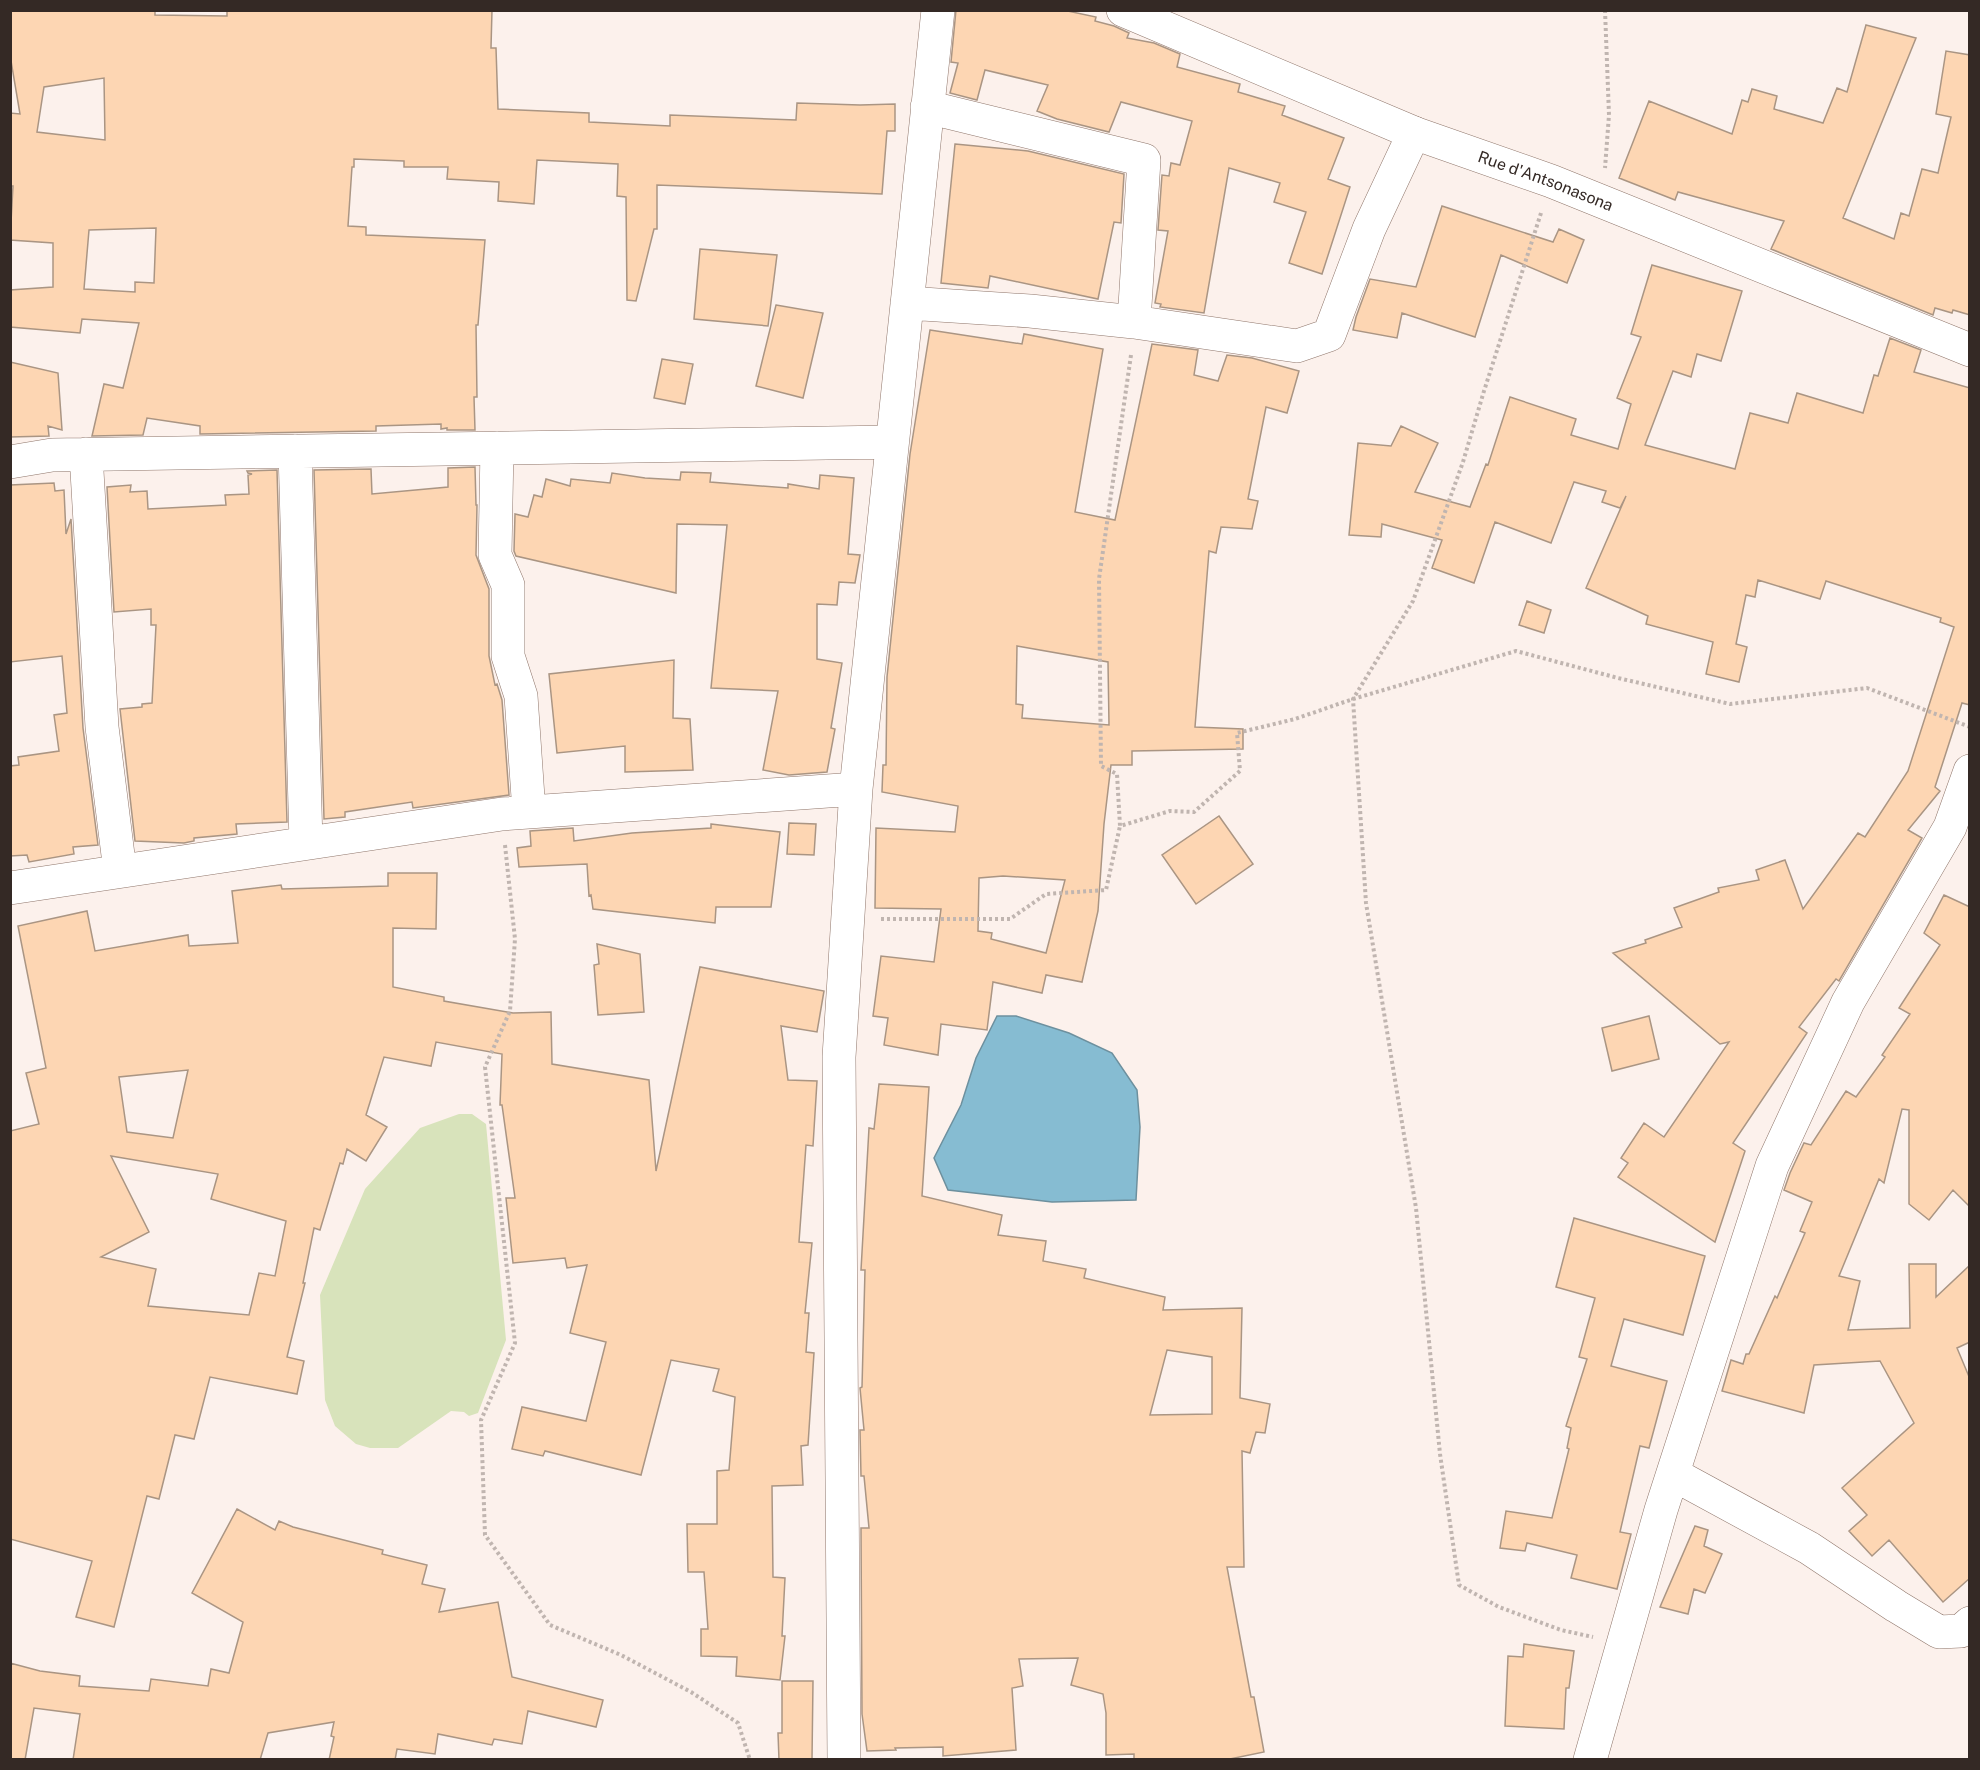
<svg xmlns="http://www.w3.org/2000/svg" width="1980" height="1770" font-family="'Public Sans',sans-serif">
	<rect width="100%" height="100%" fill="#fcf1ec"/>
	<path fill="#d8e3bb" d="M 459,1114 L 472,1114 L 486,1124 L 506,1340 L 478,1413 L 469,1416 L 464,1412 L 451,1411 L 398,1448 L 370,1448 L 356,1444 L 335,1426 L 325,1400 L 320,1295 L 365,1189 L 420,1128 Z"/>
	<path fill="#86bcd2" stroke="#6d909e" stroke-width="1.5" d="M 997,1016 L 1016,1016 L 1069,1033 L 1112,1053 L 1137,1090 L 1140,1127 L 1136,1200 L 1052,1202 L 948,1190 L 934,1158 L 961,1105 L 976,1058 Z"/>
	<path fill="#fdd6b3" stroke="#aa9583" stroke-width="1.5" fill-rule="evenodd" d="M 10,10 L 155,10 L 155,15 L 227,16 L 227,10 L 492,10 L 491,48 L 496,48 L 498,109 L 589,113 L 589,122 L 670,126 L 670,115 L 796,120 L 797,103 L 860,105 L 895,104 L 895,131 L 887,131 L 882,194 L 657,185 L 657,229 L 654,229 L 636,301 L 627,300 L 626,197 L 617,196 L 618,164 L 537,160 L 534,204 L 498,201 L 499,182 L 447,179 L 448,167 L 404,167 L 404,161 L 354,159 L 354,167 L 352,167 L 348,226 L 366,227 L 366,235 L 485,240 L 478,325 L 476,325 L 477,397 L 474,397 L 475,430 L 447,430 L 447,428 L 441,429 L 441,424 L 376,426 L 376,431 L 200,434 L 200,426 L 147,418 L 143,435 L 92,436 L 104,384 L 123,388 L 139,323 L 82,319 L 80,333 L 10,327 L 10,290 L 53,287 L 53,243 L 10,240 L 13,186 L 10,186 L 10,113 L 20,114 L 10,55 ZM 104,78 L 105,140 L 37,132 L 44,87 ZM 156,228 L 154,283 L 135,282 L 135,292 L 84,289 L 89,230 Z
		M 956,10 L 1063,10 L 1096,17 L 1095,21 L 1114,26 L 1129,33 L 1127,38 L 1154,43 L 1180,54 L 1177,67 L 1240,84 L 1238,92 L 1285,106 L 1282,115 L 1344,138 L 1328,179 L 1350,187 L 1322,274 L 1289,263 L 1306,212 L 1274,202 L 1280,183 L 1229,168 L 1204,313 L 1160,307 L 1161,304 L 1155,303 L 1168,231 L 1158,230 L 1162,175 L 1169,176 L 1171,163 L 1180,165 L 1192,121 L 1121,102 L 1109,132 L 1057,119 L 1037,111 L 1048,85 L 985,70 L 977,100 L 950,93 L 958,63 L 951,62 Z
		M 1866,25 L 1916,38 L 1843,218 L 1894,239 L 1901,213 L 1909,216 L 1922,169 L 1938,173 L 1951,117 L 1936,114 L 1946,51 L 1970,55 L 1970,315 L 1953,310 L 1952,313 L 1935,308 L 1933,315 L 1771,249 L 1784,221 L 1678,192 L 1675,200 L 1619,178 L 1649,101 L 1732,134 L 1742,100 L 1748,102 L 1752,89 L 1777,96 L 1774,109 L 1823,123 L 1837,88 L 1847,92 Z
		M 955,144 L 1028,151 L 1124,174 L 1121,223 L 1114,222 L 1098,299 L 990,276 L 988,288 L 941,283 Z
		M 1442,206 L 1553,242 L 1559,229 L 1584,240 L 1567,283 L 1501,255 L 1475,337 L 1402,313 L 1397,338 L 1353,330 L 1356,317 L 1370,279 L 1416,287 Z
		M 700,249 L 777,255 L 768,326 L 694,319 Z
		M 1652,265 L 1742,291 L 1721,361 L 1697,354 L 1691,377 L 1673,371 L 1645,445 L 1735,469 L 1750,413 L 1788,423 L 1797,393 L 1863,413 L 1874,375 L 1878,376 L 1890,338 L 1921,350 L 1914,372 L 1970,388 L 1970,705 L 1962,703 L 1935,787 L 1940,791 L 1908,830 L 1922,838 L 1839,981 L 1836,979 L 1799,1027 L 1807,1033 L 1733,1143 L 1745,1151 L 1715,1242 L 1618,1177 L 1628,1163 L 1621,1158 L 1644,1123 L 1664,1137 L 1729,1042 L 1720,1044 L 1613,953 L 1646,943 L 1645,940 L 1682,927 L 1674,908 L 1719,892 L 1718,888 L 1759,880 L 1756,870 L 1785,860 L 1803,909 L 1858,833 L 1865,837 L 1908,771 L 1954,627 L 1940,622 L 1941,618 L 1826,581 L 1820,599 L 1758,580 L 1755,597 L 1746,595 L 1736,644 L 1747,647 L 1739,682 L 1706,674 L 1713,642 L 1646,624 L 1648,616 L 1586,588 L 1626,496 L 1620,508 L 1602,502 L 1606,491 L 1574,482 L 1551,543 L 1495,522 L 1474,583 L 1432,568 L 1442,540 L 1382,524 L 1381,537 L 1349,535 L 1358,443 L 1391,446 L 1401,426 L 1438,443 L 1415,492 L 1470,507 L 1486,464 L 1488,465 L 1510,397 L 1576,419 L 1571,435 L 1618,449 L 1631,404 L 1617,398 L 1641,337 L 1631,334 Z
		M 776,305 L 823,313 L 803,398 L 756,386 Z
		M 930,330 L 1022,344 L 1024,334 L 1103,349 L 1075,512 L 1115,520 L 1152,344 L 1198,350 L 1194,375 L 1218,381 L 1227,355 L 1252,358 L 1299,371 L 1287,413 L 1266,407 L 1248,499 L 1258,501 L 1252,529 L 1221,527 L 1216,553 L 1209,551 L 1195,727 L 1243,729 L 1243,749 L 1132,751 L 1132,765 L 1111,765 L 1104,824 L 1098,911 L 1082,982 L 1046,975 L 1042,993 L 993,982 L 987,1030 L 941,1024 L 938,1055 L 884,1045 L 888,1018 L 873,1016 L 881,956 L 934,962 L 941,909 L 875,908 L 876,828 L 955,832 L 958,806 L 882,792 L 883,765 L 886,765 L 887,677 L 910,454 ZM 1017,646 L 1108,662 L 1109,725 L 1022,718 L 1023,705 L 1016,704 ZM 1003,876 L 1065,880 L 1046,953 L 991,939 L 992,933 L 978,931 L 979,878 Z
		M 662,359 L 693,364 L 685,404 L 654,398 Z
		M 10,362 L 58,373 L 62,430 L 48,426 L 49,436 L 10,437 Z
		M 475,467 L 476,505 L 477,505 L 476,555 L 489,589 L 489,656 L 495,685 L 497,684 L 502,700 L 509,795 L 413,808 L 412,802 L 345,812 L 345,817 L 324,819 L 314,470 L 371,469 L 372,494 L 448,487 L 448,468 Z
		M 277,470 L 287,822 L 236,824 L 237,834 L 194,838 L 194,841 L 184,843 L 135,841 L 120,709 L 142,707 L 142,704 L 152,703 L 156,625 L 151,625 L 151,609 L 114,612 L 107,487 L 131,485 L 130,492 L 147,491 L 148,509 L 226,505 L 225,495 L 249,494 L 248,475 L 252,474 L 248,473 L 247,471 Z
		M 681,472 L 711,473 L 710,482 L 788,488 L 788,484 L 819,489 L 820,475 L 854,478 L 848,554 L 860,555 L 855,583 L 839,582 L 837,605 L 817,604 L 817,659 L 842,663 L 831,728 L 835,729 L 827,772 L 789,775 L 763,770 L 778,691 L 711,688 L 727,525 L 677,524 L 676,593 L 516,556 L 514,551 L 515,514 L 528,517 L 534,495 L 542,497 L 546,479 L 570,486 L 571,479 L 610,483 L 612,473 L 645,478 L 680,480 Z
		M 54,483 L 55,491 L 64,490 L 66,534 L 71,519 L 83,728 L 98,845 L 73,847 L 74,854 L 29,862 L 27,855 L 10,856 L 10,766 L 19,765 L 18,757 L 59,751 L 54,715 L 67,713 L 62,656 L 10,662 L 10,485 Z
		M 1527,601 L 1551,610 L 1544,633 L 1519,625 Z
		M 674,660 L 673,718 L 690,719 L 693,770 L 625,772 L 625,746 L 557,753 L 549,674 Z
		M 1219,816 L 1253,864 L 1196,904 L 1162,855 Z
		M 789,823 L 816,824 L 814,855 L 787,854 Z
		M 711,824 L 780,832 L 771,907 L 716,907 L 715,923 L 593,909 L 591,895 L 589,896 L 587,864 L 519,867 L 517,848 L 531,846 L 530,831 L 573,828 L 574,841 L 632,833 L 711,828 Z
		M 388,873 L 437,873 L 436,929 L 393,928 L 393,987 L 444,997 L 444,1001 L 513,1013 L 551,1012 L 552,1064 L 649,1080 L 656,1171 L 700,967 L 824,991 L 817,1032 L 781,1026 L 788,1080 L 817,1081 L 813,1146 L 806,1145 L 799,1242 L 812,1243 L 805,1313 L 809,1313 L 806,1352 L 814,1353 L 808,1445 L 801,1446 L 803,1485 L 772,1486 L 773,1577 L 785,1578 L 782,1636 L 785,1636 L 780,1680 L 736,1676 L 737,1657 L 701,1656 L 701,1629 L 708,1629 L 704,1572 L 688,1572 L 687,1524 L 717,1524 L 717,1471 L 729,1470 L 735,1397 L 713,1391 L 719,1369 L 671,1360 L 641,1475 L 545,1451 L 543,1456 L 512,1449 L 522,1407 L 586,1421 L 606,1342 L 570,1333 L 587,1265 L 567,1268 L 565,1258 L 513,1263 L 506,1198 L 515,1198 L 502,1105 L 500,1105 L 502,1054 L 436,1042 L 431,1066 L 384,1057 L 366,1115 L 387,1127 L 366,1161 L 347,1149 L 343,1164 L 340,1163 L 320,1230 L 314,1228 L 303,1283 L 305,1283 L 287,1357 L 304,1361 L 297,1394 L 210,1377 L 194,1439 L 175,1435 L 159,1499 L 147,1496 L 114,1627 L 76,1617 L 92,1561 L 10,1539 L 10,1131 L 39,1124 L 26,1073 L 46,1068 L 18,926 L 87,911 L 95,951 L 188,935 L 189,946 L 238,943 L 232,891 L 281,885 L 282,889 L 388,886 ZM 188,1070 L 173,1138 L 127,1132 L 119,1077 ZM 111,1156 L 218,1174 L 211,1199 L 286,1221 L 275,1276 L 259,1273 L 249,1315 L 148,1306 L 156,1269 L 101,1257 L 149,1232 Z
		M 1944,895 L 1970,907 L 1970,1207 L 1953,1190 L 1929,1220 L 1909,1204 L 1909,1110 L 1902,1109 L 1884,1183 L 1879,1179 L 1839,1276 L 1860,1281 L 1848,1330 L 1910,1328 L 1909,1264 L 1936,1264 L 1936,1297 L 1970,1265 L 1970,1342 L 1957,1348 L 1970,1379 L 1970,1578 L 1943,1602 L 1889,1540 L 1872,1556 L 1849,1531 L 1867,1515 L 1842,1488 L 1914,1423 L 1880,1361 L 1814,1365 L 1804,1413 L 1722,1391 L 1731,1360 L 1743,1364 L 1746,1354 L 1749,1354 L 1775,1296 L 1777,1298 L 1805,1233 L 1800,1231 L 1812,1202 L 1784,1190 L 1790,1173 L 1804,1143 L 1811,1145 L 1846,1091 L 1856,1097 L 1885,1057 L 1882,1055 L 1910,1014 L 1899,1008 L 1940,945 L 1924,933 Z
		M 597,944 L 640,954 L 644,1012 L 598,1015 L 594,965 L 599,964 Z
		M 1649,1016 L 1659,1059 L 1612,1071 L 1602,1028 Z
		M 879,1084 L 929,1087 L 922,1196 L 1002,1215 L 998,1235 L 1046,1241 L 1043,1261 L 1086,1269 L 1084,1278 L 1165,1297 L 1163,1310 L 1242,1308 L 1240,1398 L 1270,1404 L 1265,1433 L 1256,1432 L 1250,1453 L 1242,1451 L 1244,1567 L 1227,1567 L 1251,1697 L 1254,1697 L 1264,1752 L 1225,1760 L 1134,1760 L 1134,1754 L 1106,1755 L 1106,1713 L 1103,1694 L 1071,1685 L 1078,1658 L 1019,1659 L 1023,1686 L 1012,1688 L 1016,1750 L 943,1756 L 943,1747 L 895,1748 L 896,1750 L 867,1751 L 862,1714 L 861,1528 L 869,1528 L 864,1476 L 861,1476 L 860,1430 L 864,1430 L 860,1388 L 862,1387 L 865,1270 L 861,1270 L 869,1128 L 874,1129 ZM 1167,1350 L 1212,1357 L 1212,1414 L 1150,1415 Z
		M 1574,1218 L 1705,1256 L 1683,1335 L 1624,1319 L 1611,1366 L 1667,1381 L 1649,1448 L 1640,1446 L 1620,1532 L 1631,1534 L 1617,1589 L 1571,1578 L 1577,1555 L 1527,1543 L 1525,1551 L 1500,1548 L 1506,1511 L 1552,1518 L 1569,1449 L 1567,1448 L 1571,1428 L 1566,1426 L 1587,1359 L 1579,1357 L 1595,1298 L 1556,1287 Z
		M 237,1509 L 275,1530 L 279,1521 L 293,1527 L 383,1550 L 382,1554 L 427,1565 L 422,1584 L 445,1589 L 439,1612 L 498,1602 L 512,1677 L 603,1700 L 596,1727 L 528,1711 L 522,1744 L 494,1739 L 492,1745 L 438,1734 L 435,1754 L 397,1749 L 395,1760 L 329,1760 L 334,1737 L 331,1736 L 334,1722 L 268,1733 L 260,1760 L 73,1760 L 80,1714 L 34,1708 L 25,1760 L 10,1760 L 10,1663 L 40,1671 L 80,1676 L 79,1686 L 149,1691 L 151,1679 L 208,1686 L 211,1669 L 229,1673 L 243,1622 L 192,1593 Z
		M 1695,1526 L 1708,1530 L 1704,1546 L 1722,1554 L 1705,1593 L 1694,1589 L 1688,1614 L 1660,1607 Z
		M 1524,1644 L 1574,1651 L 1569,1688 L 1566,1688 L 1564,1729 L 1505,1726 L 1508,1656 L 1523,1657 Z
		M 782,1681 L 813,1681 L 812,1760 L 779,1760 L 778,1733 L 782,1733 Z"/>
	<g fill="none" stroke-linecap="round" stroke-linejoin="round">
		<g stroke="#8f766b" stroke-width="34">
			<path id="minor" d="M 927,107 L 1144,160 L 1134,322
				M 907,303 L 1030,311 L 1134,322 L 1297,346 L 1329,335 L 1369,229 L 1414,133
				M 497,448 L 495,555 L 508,585 L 508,656 L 521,696 L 529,812
				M 295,451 L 306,843
				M 86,454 L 102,727 L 120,871
				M 10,462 L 52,455 L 892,442
				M 10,888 L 502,814 L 856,789
				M 1673,1474 L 1809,1548 L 1896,1606 L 1939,1632 L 1961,1631 L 1970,1623
				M 844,1760 L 839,1057 L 856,789 L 938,10
				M 1590,1760 L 1661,1510 L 1772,1166 L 1848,1002 L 1950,827 L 1970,771"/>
		</g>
		<g stroke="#8f766b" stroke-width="34">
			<g id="tertiary">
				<path id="s1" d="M 1123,10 L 1414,133 L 1551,181 L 1970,350"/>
			</g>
		</g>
		<path stroke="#c0b5b0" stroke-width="4" stroke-dasharray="3 3" stroke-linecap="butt" d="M 1605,10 L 1609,115 L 1605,168
			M 1541,213 L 1484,391 L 1463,462 L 1413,601 L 1353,699 L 1366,903 L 1416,1208 L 1440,1454 L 1459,1585 L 1499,1607 L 1561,1630 L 1593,1637
			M 1131,355 L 1099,579 L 1101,766 L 1117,774 L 1120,826 L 1170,811 L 1194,812 L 1240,771 L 1237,733 L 1295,719 L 1353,699 L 1516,651 L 1618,678 L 1730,704 L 1867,688 L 1970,727
			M 505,845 L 515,939 L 510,1011 L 485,1067 L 515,1343 L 481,1420 L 485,1535 L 550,1625 L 621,1655 L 691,1692 L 738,1723 L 750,1760
			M 881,919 L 1010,919 L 1046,894 L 1106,890 L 1120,826"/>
		<use href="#minor" stroke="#fff" stroke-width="33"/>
		<use href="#tertiary" stroke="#fff" stroke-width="33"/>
	</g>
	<g text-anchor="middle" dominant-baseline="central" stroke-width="6" stroke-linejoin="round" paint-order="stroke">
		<g font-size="16" fill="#342925" stroke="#fff">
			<text stroke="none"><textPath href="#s1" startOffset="456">Rue d'Antsonasona</textPath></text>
		</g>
	</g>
	<rect width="1980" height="1770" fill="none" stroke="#342925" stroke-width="24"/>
</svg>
